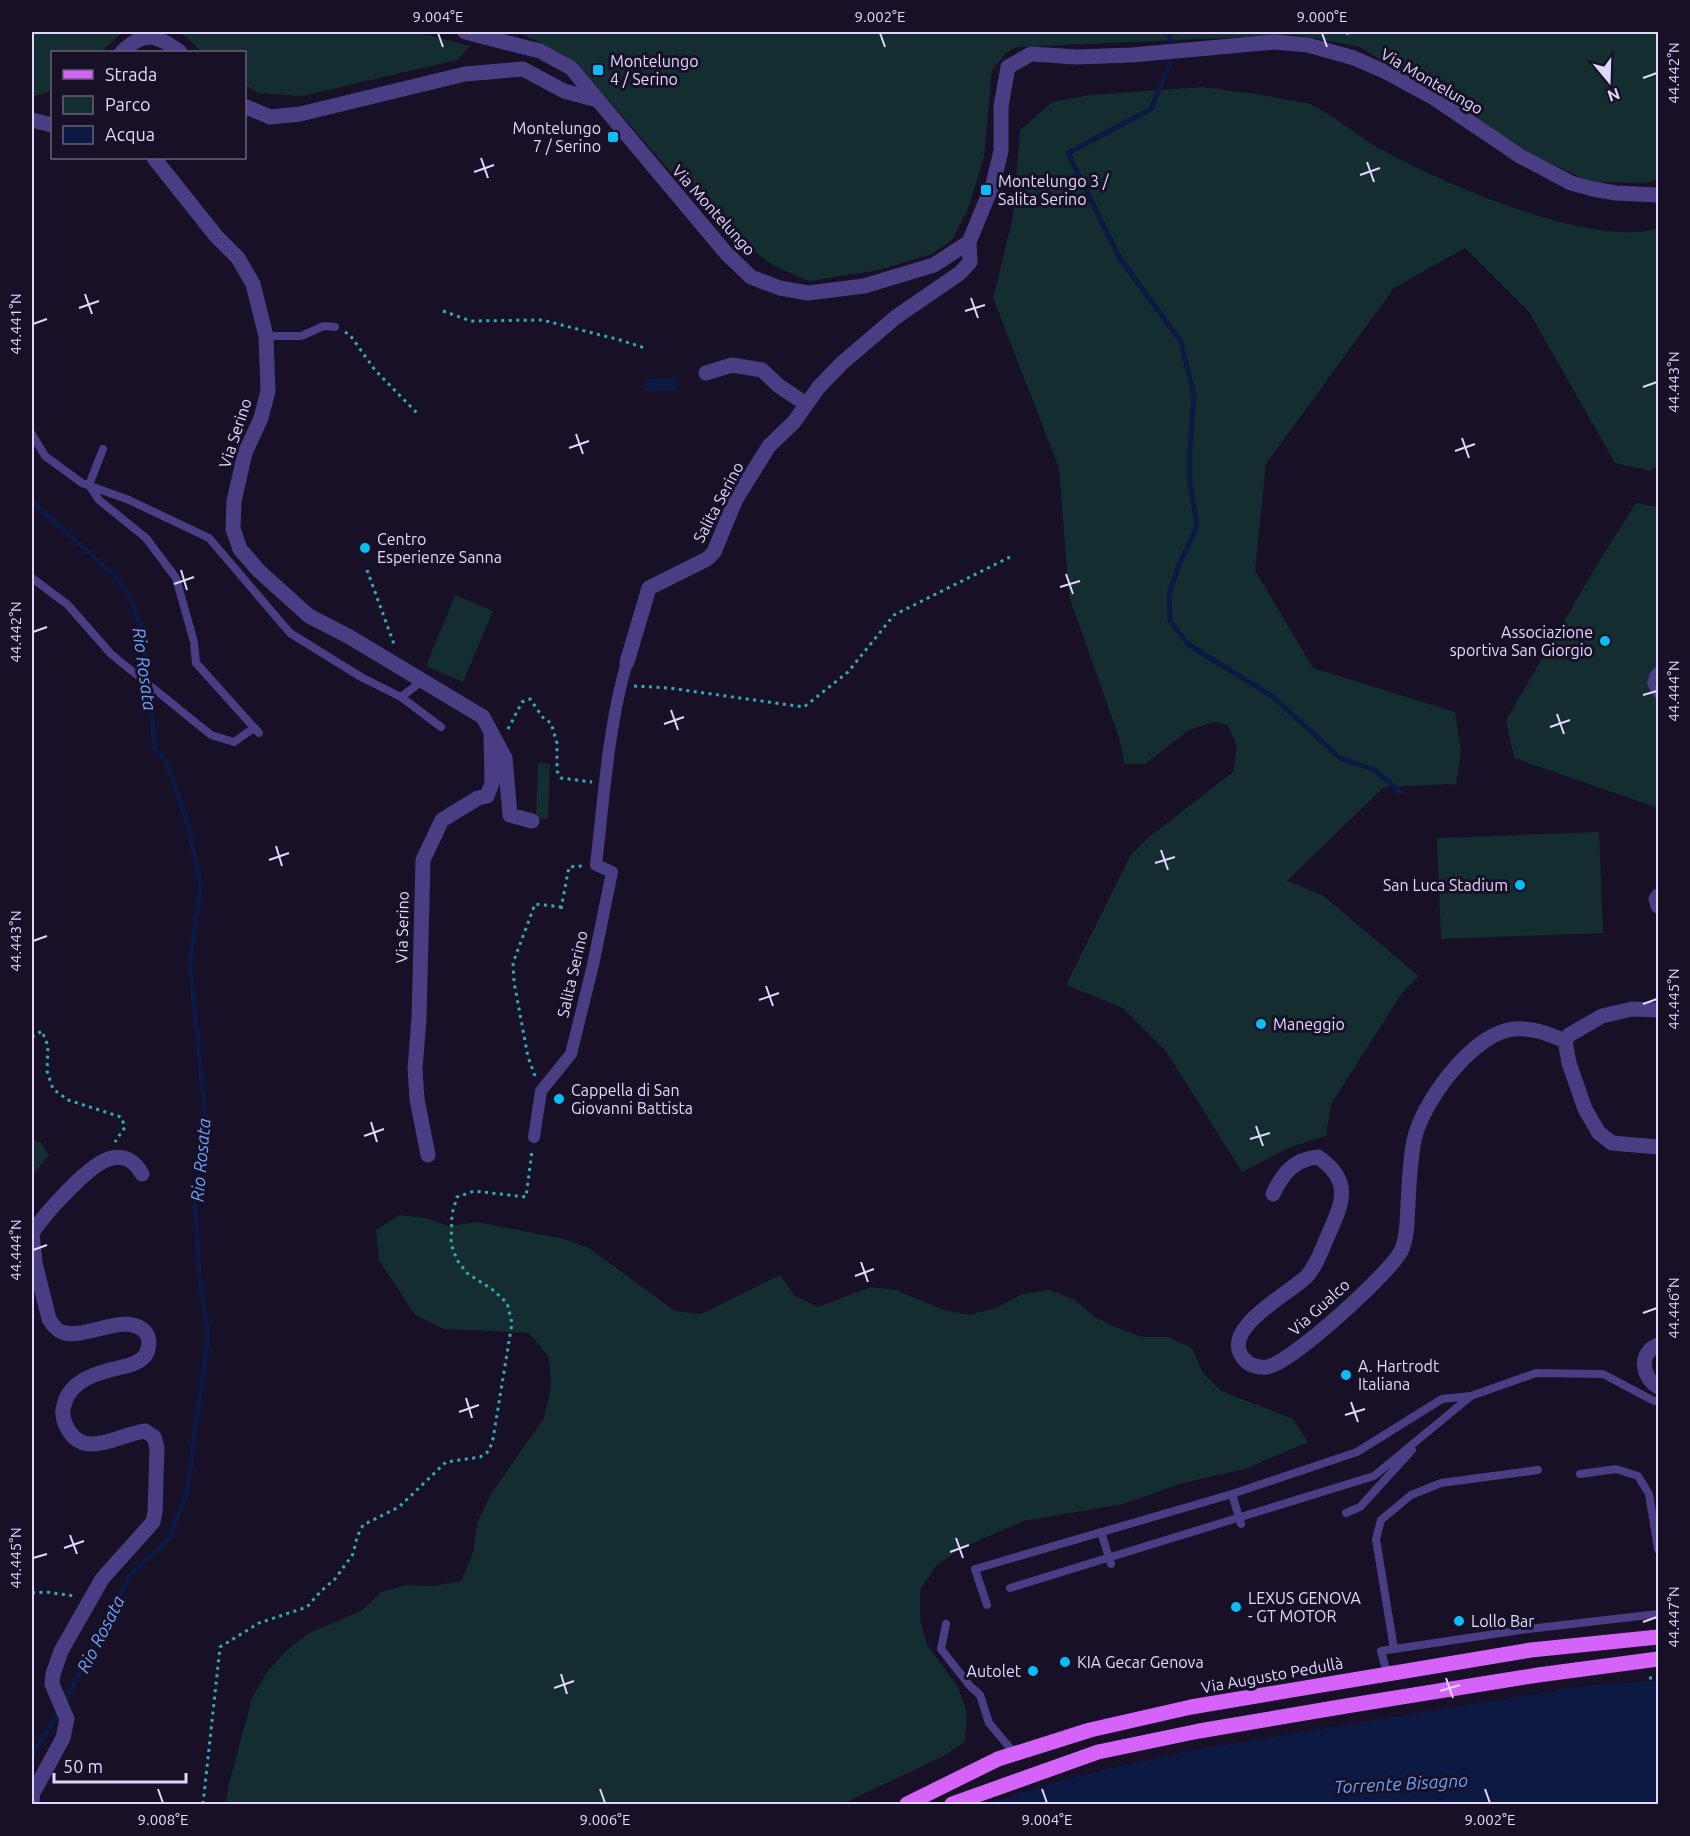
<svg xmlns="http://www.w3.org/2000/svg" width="1690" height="1836" font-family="Ubuntu,sans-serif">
	<rect width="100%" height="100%" fill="#171026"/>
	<path fill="#132d30" d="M 32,32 L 123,32 L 104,49 L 103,52 L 52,52 L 52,92 L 51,91 L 32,97 Z
		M 180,32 L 417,32 L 470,46 L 457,60 L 302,96 L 258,93 L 245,85 L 244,52 L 202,52 Z
		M 518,32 L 1658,32 L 1658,178 L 1648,183 L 1591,182 L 1537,157 L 1360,47 L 1296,35 L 1017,47 L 1006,53 L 992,70 L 984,157 L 968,209 L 952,240 L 932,254 L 879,270 L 809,281 L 776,267 L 718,227 L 611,103 L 565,56 Z
		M 1203,87 C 1231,91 1260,94 1288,100 C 1295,101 1304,102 1310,104 C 1330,113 1356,134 1375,146 C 1434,180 1593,250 1658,228 L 1658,467 L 1650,471 L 1615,463 L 1529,312 L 1465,248 L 1394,288 L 1266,464 L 1255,570 L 1313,668 L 1455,712 L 1461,751 L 1456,784 L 1384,787 L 1287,881 L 1322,895 L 1419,976 L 1402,993 L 1331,1104 L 1326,1136 L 1290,1147 L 1242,1172 L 1166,1051 L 1123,1008 L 1066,985 L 1130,856 L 1149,837 L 1233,772 L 1237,747 L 1228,725 L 1214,722 L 1189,730 L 1145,764 L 1125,764 L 1118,735 L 1069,596 L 1059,468 L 993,298 L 1013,217 L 1020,130 L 1052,102 L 1090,95 Z
		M 1636,503 L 1658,507 L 1658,808 L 1514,758 L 1506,720 L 1598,563 Z
		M 455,595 L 493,611 L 463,682 L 426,666 Z
		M 538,763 L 550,764 L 548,819 L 536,819 Z
		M 1599,832 L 1603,933 L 1441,939 L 1437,838 Z
		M 32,1140 L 40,1142 L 49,1155 L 32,1176 Z
		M 400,1215 L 425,1218 L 449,1226 L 477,1222 L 564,1239 L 589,1248 L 675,1311 L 701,1314 L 780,1275 L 795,1296 L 818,1307 L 871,1287 L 896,1290 L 944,1310 L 969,1315 L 996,1308 L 1022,1294 L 1049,1290 L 1075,1300 L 1095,1317 L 1118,1328 L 1142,1337 L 1169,1337 L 1192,1348 L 1203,1373 L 1221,1391 L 1293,1419 L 1308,1442 L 1245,1469 L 1183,1483 L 1123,1504 L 1024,1521 L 961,1548 L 936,1566 L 920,1590 L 920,1619 L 927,1645 L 958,1687 L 967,1713 L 965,1742 L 940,1758 L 842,1804 L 226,1804 L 228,1788 L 252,1698 L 267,1672 L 286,1651 L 309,1633 L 361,1611 L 381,1592 L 407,1585 L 434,1586 L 461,1581 L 473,1553 L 477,1523 L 491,1494 L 544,1418 L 551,1388 L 549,1357 L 529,1333 L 444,1329 L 415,1315 L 379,1260 L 376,1230 Z"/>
	<path fill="#0c1943" d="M 676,378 L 676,390 L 644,391 L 644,379 Z
		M 1658,1681 L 1658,1804 L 986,1804 L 1068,1778 L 1187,1751 L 1589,1685 Z"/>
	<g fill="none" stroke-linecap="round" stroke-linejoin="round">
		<path stroke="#0c1943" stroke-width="5" d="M 1170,32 L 1170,63 L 1151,109 L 1068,153 L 1119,257 L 1181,342 L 1194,395 L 1190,448 L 1190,483 L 1197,526 L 1178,568 L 1169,595 L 1170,621 L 1189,645 L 1272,696 L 1340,758 L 1375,770 L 1400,792
			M 32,502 L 114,575 L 128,593 L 143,632 L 155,749 L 166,761 L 186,818 L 201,885 L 190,962 L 206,1121 L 195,1201 L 199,1274 L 208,1336 L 187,1492 L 168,1540 L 131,1574 L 64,1703
			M 32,1755 L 60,1711"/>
		<path stroke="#34aab4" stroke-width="3" stroke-dasharray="3 4.5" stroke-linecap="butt" d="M 1347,32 L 1349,39
			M 443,311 L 471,321 L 542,320 L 620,340 L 645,348
			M 345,332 L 350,335 L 375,370 L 417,413
			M 367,570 L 394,644
			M 634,686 L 669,688 L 804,707 L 848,672 L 894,615 L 1012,556
			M 508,729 L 522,702 L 530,699 L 544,719 L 551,723 L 557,743 L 557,771 L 561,778 L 592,782
			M 561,909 L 569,867 L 582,866
			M 32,1037 L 42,1031 L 48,1046 L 47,1071 L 53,1089 L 68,1100 L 121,1117 L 125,1127 L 115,1142
			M 535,1076 L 528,1057 L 514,982 L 513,963 L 535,904 L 562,907
			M 32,1593 L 46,1592 L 75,1596
			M 1649,1678 L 1658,1678
			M 203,1804 L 220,1647 L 259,1623 L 307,1607 L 321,1591 L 335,1579 L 353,1554 L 357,1537 L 363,1525 L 399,1507 L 446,1462 L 480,1457 L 489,1451 L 493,1439 L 512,1323 L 507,1303 L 493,1290 L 467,1273 L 457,1260 L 451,1244 L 452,1214 L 457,1197 L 474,1191 L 526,1197 L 532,1151"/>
		<path stroke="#493d83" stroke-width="8" d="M 266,336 L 301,336 L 324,326 L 335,327
			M 32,434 L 45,456 L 82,483 L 129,500 L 209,538 L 290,633 L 361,677 L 401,697 L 441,727
			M 103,449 L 89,485 L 99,500 L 146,538 L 176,578 L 194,642 L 196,663 L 259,733
			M 32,578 L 68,605 L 111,654 L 211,735 L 234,742 L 254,728
			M 1658,670 L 1654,674 L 1651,683 L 1658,695
			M 401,697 L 422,681
			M 1580,1474 L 1616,1469 L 1638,1476 L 1649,1494 L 1658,1549
			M 1346,1513 L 1360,1507 L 1412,1450
			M 1010,1588 L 1374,1476 L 1471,1396
			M 987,1605 L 975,1569 L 1232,1494 L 1357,1452 L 1442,1399 L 1471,1396 L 1536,1373 L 1603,1374 L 1654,1401 L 1658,1401
			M 946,1624 L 941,1649 L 970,1686 L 980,1695 L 989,1723 L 1010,1748
			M 1394,1649 L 1376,1539 L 1381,1520 L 1411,1495 L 1441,1483 L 1538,1470
			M 1387,1673 L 1381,1651 L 1528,1629 L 1658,1614"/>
		<path stroke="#493d83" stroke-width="12" d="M 534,1137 L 541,1091 L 571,1054 L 593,965 L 612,872 L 596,865 C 604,797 608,727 627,662"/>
		<path stroke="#493d83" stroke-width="15" d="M 122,52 C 144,31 156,34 180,52
			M 244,106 L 270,117 L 300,114 L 465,74 L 523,69 L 564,91 L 597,100
			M 32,120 L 52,125
			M 154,158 L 216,236 L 238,258 L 253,284 L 266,336 L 268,391 L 261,418 L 245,453 L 234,501 L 233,529 L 240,549 L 259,571 L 309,616 L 348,636 L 483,717 L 505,758 L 510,815 L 532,821
			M 706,373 L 732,365 L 762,370 L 779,386 L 806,404
			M 627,662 L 649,588 L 707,559 L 714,552 L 736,499 L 769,446 L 794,422 L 818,388 L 842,363 L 896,317 L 960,273 L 970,262 L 969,242
			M 1658,896 L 1656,899 L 1658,906
			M 1658,1010 L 1632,1009 L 1602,1016 L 1569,1035 L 1565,1041 L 1569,1063 L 1585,1109 L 1599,1133 L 1612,1143 L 1658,1147
			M 428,1155 L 417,1099 L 415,1069 L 419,1018 L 423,860 L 442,820 L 478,798 L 487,796 L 492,783 L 491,735
			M 1273,1194 C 1283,1173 1294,1159 1318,1157 C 1356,1183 1340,1207 1326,1240 C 1321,1252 1316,1266 1307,1276 C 1291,1293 1214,1331 1246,1361 C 1250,1366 1261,1368 1267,1367 C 1290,1364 1395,1269 1402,1249 C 1408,1234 1407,1219 1408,1204 C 1409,1183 1410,1161 1414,1140 C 1422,1103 1469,1039 1508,1030 C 1529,1026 1547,1033 1565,1041
			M 1658,1345 C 1638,1353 1642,1377 1658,1387
			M 32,1801 L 33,1793 L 63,1738 L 67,1719 L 52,1684 L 53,1674 L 61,1651 L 102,1579 L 153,1522 L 155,1512 L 157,1448 L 154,1437 L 145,1431 C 127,1433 110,1444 92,1444 C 82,1444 74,1439 69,1431 C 64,1423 61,1414 64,1405 C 70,1379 100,1372 122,1367 C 130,1365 138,1363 143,1358 C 149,1352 151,1340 146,1333 C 128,1310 83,1341 62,1332 C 56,1330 52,1324 49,1319 L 35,1263 L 32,1233 C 44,1215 90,1162 112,1158 C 126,1155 136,1163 142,1174"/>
		<path stroke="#493d83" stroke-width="15" d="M 465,32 L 540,51 L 571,68 L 726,253 L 751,277 L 780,288 L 808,293 L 864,286 L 934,265 L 969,242 L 993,184 L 1001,151 L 1001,106 L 1008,67 L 1031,54 L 1077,57 L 1132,55 L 1274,42 L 1308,45 L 1354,58 L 1386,72 L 1434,98 L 1520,156 L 1571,183 L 1593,189 L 1616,193 L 1658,195"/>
		<path stroke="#d562f9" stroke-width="15" d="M 907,1804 L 998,1759 L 1090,1730 L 1191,1707 L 1531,1650 L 1658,1637
			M 952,1804 L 1098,1752 L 1199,1731 L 1352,1705 L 1538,1675 L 1658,1659"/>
		<path stroke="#493d83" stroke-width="8" d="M 1232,1494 L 1241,1524
			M 1101,1532 L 1111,1564"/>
	</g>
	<path fill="none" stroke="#e0d7fd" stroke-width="2" d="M 438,33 L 443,47M 880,33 L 885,47M 1322,33 L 1327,47M 1643,78 L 1657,73M 481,158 L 488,178M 1367,162 L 1374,182M 474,172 L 494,165M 1360,175 L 1380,168M 85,294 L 92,314M 971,298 L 978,318M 79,308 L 99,301M 965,311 L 985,305M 33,324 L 47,319M 1643,387 L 1657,382M 576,434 L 583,454M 1462,438 L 1469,458M 569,448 L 589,441M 1455,451 L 1475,444M 181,570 L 187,590M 1066,574 L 1073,594M 174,584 L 194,577M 1060,587 L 1080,581M 33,632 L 47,627M 1643,695 L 1657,691M 671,710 L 678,730M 1557,714 L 1564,734M 664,724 L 684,717M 1550,727 L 1570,720M 276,846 L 282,866M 1161,850 L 1168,870M 269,860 L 289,853M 1155,863 L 1175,857M 33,941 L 47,936M 766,986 L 773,1006M 759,1000 L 779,993M 1643,1004 L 1657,999M 371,1122 L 377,1142M 1256,1126 L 1263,1146M 364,1136 L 384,1129M 1250,1139 L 1270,1133M 33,1250 L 47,1245M 861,1262 L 868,1282M 855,1276 L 874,1269M 1643,1313 L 1657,1308M 466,1398 L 472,1418M 1351,1402 L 1358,1422M 459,1412 L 479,1405M 1345,1415 L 1365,1409M 70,1535 L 77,1554M 956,1538 L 963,1558M 64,1548 L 84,1541M 950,1552 L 969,1545M 33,1558 L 47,1554M 1643,1622 L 1657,1617M 561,1674 L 567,1694M 1446,1678 L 1453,1698M 554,1688 L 574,1681M 1440,1691 L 1460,1685M 158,1789 L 163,1803M 600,1789 L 605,1803M 1042,1789 L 1047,1803M 1485,1789 L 1490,1803"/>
	<g fill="#0bbdf6" stroke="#171026" stroke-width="2">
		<rect x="592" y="64" width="12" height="12" rx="3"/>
		<rect x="607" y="131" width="12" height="12" rx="3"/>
		<rect x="980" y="184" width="12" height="12" rx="3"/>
		<circle cx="365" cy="548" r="6"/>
		<circle cx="1605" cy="641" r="6"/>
		<circle cx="1520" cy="885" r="6"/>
		<circle cx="1261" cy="1024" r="6"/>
		<circle cx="559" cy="1099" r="6"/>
		<circle cx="1346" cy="1375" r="6"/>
		<circle cx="1236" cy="1607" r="6"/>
		<circle cx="1459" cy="1621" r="6"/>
		<circle cx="1065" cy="1662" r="6"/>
		<circle cx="1033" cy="1671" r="6"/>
	</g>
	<g text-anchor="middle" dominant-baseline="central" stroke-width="6" stroke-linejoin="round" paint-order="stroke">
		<g font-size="16" fill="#e0d7fd" stroke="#171026" text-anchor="start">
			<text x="610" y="61">Montelungo<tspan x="610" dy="18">4 / Serino</tspan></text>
			<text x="601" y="128" text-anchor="end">Montelungo<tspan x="601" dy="18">7 / Serino</tspan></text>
			<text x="998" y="181">Montelungo 3 /<tspan x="998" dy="18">Salita Serino</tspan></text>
			<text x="377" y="539">Centro<tspan x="377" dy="18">Esperienze Sanna</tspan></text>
			<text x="1593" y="632" text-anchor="end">Associazione<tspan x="1593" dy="18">sportiva San Giorgio</tspan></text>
			<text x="1508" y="885" text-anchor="end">San Luca Stadium</text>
			<text x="1273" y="1024">Maneggio</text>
			<text x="571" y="1090">Cappella di San<tspan x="571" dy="18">Giovanni Battista</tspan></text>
			<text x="1358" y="1366">A. Hartrodt<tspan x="1358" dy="18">Italiana</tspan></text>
			<text x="1248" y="1598">LEXUS GENOVA<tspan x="1248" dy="18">- GT MOTOR</tspan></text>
			<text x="1471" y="1621">Lollo Bar</text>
			<text x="1077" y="1662">KIA Gecar Genova</text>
			<text x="1021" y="1671" text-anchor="end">Autolet</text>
		</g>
		<g font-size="16" fill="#e0d7fd" stroke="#171026">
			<text transform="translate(1432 81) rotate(30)">Via Montelungo</text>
			<text transform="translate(714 210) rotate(48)">Via Montelungo</text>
			<text transform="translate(235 433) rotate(-72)">Via Serino</text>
			<text transform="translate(718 502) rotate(-62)">Salita Serino</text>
			<text transform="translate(402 927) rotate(-89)">Via Serino</text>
			<text transform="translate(572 974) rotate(-77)">Salita Serino</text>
			<text transform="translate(1319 1307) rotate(-42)">Via Gualco</text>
			<text transform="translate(1272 1675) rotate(-10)">Via Augusto Pedullà</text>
		</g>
		<g font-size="18" font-style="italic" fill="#69a2f9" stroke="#171026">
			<text transform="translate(145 669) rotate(82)">Rio Rosata</text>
			<text transform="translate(200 1160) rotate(-85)">Rio Rosata</text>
			<text transform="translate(100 1634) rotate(-63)">Rio Rosata</text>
			<text transform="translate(1401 1783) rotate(-3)">Torrente Bisagno</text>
		</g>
	</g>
	<rect width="1690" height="1836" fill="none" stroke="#171026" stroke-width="66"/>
	<rect x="51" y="51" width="195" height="108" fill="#171026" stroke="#67607c" stroke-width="1.5"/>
	<rect x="63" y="70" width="30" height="9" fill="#d562f9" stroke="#67607c" stroke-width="1.5"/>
	<text x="105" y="81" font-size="18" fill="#e0d7fd">Strada</text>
	<rect x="63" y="96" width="30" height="18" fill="#132d30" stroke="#67607c" stroke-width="1.5"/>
	<text x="105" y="111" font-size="18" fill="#e0d7fd">Parco</text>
	<rect x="63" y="126" width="30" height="18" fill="#0c1943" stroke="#67607c" stroke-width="1.5"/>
	<text x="105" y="141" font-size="18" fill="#e0d7fd">Acqua</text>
	<g transform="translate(1609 81) rotate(161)" stroke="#171026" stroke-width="4.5" paint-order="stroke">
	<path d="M0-4.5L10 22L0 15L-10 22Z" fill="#e0d7fd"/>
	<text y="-9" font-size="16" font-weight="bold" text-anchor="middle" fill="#e0d7fd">N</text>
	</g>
	<path d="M54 1773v9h132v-9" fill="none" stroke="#e0d7fd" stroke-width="3"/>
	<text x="63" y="1773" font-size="18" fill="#e0d7fd" stroke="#171026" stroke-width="4.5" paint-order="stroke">50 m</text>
	<rect x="33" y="33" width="1624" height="1770" fill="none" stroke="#e0d7fd" stroke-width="2"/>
	<g font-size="15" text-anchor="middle" fill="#e0d7fd">
		<text x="438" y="22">9.004°E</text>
		<text x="880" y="22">9.002°E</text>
		<text x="1322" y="22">9.000°E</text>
		<text transform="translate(1674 73) rotate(-90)" y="5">44.442°N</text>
		<text transform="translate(16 324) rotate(-90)" y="5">44.441°N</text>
		<text transform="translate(1674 382) rotate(-90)" y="5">44.443°N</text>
		<text transform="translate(16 632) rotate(-90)" y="5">44.442°N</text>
		<text transform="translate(1674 691) rotate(-90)" y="5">44.444°N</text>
		<text transform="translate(16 941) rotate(-90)" y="5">44.443°N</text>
		<text transform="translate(1674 999) rotate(-90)" y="5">44.445°N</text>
		<text transform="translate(16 1250) rotate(-90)" y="5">44.444°N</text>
		<text transform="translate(1674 1308) rotate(-90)" y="5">44.446°N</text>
		<text transform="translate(16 1558) rotate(-90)" y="5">44.445°N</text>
		<text transform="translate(1674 1617) rotate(-90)" y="5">44.447°N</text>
		<text x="163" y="1825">9.008°E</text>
		<text x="605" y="1825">9.006°E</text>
		<text x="1047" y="1825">9.004°E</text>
		<text x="1490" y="1825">9.002°E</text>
	</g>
</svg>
